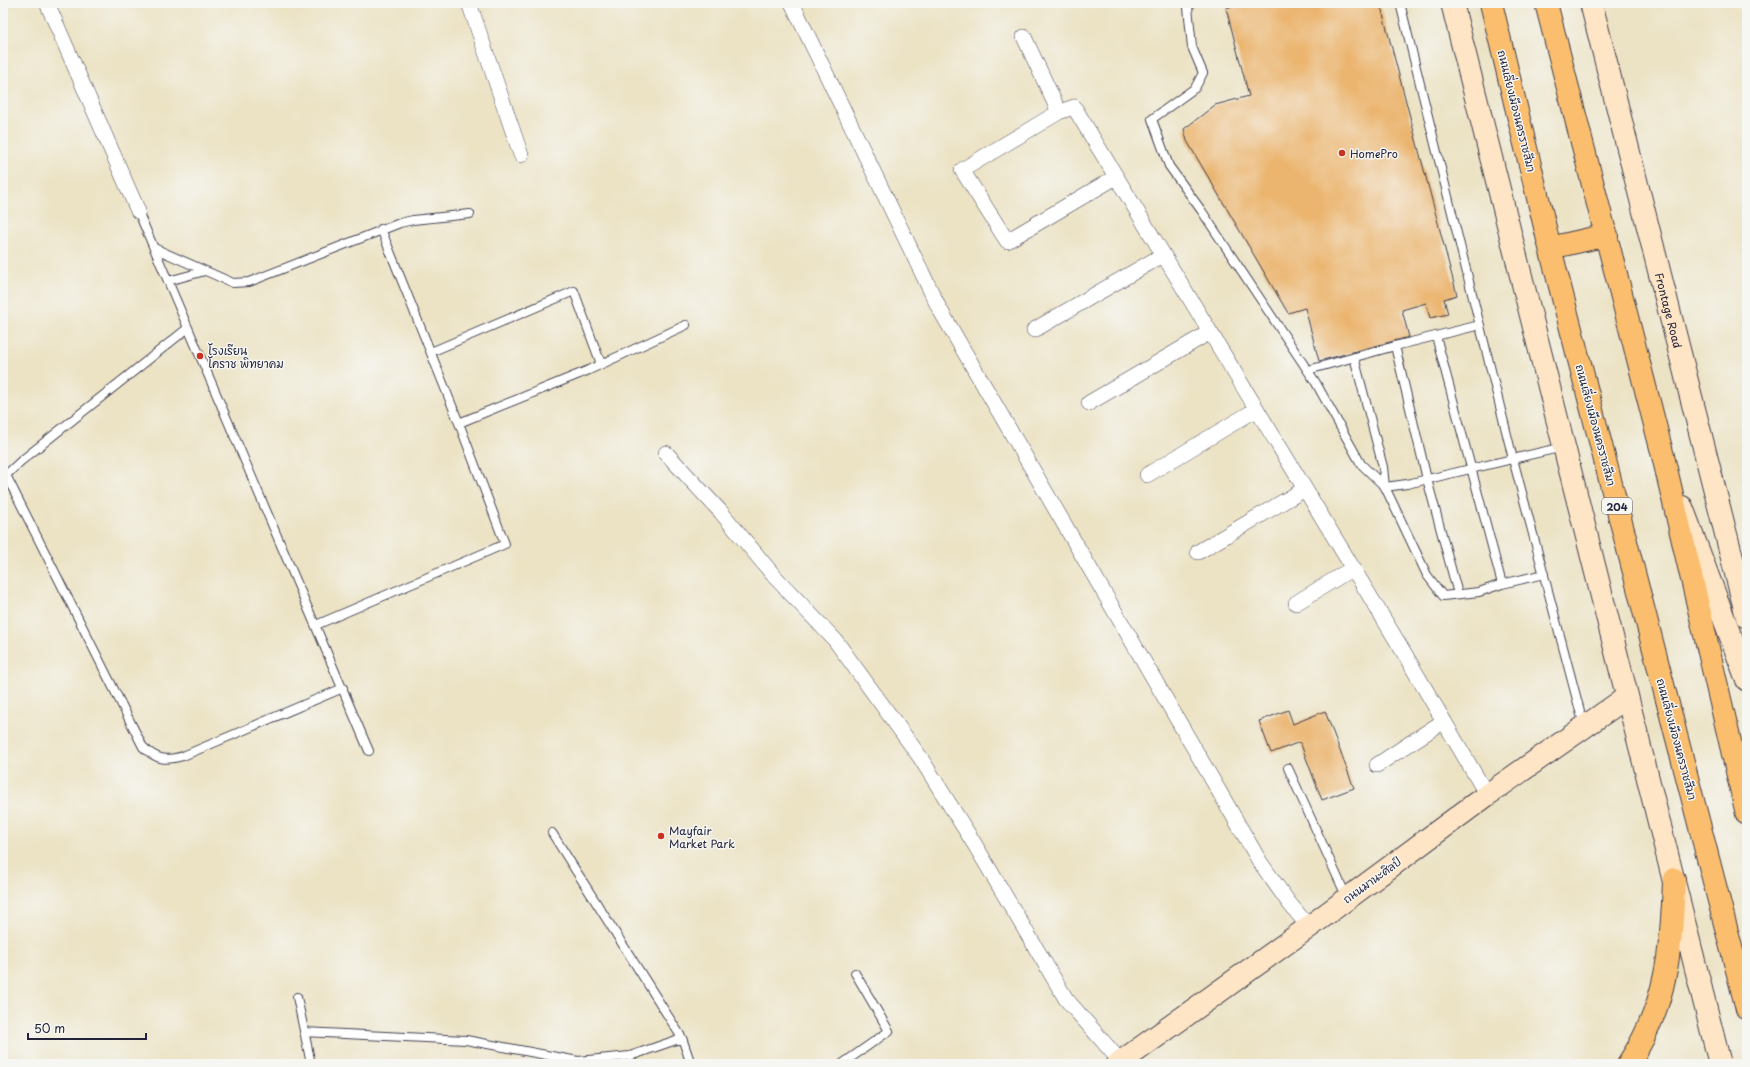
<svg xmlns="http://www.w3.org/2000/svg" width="1750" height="1067" font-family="'Playpen Sans','Playpen Sans Thai',sans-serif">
	<rect width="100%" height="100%" fill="#f6f6f2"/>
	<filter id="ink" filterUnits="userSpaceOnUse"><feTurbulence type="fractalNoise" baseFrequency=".025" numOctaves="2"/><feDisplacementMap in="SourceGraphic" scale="8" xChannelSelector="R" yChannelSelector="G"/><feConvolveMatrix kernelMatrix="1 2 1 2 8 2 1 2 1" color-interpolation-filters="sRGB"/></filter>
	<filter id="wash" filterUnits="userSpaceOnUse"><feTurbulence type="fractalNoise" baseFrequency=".012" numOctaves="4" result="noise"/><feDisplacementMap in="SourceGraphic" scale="16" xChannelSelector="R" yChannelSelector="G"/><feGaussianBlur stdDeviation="0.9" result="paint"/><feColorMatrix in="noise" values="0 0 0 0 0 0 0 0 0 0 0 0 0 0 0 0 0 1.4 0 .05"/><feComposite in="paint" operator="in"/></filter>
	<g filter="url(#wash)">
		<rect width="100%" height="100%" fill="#ece3c5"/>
		<g id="blocks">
			<path fill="#ebb570" d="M 1243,3 L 1380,3 L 1457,295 L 1444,299 L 1448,314 L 1430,318 L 1426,303 L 1402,310 L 1409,337 L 1319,361 L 1305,308 L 1288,313 L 1187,141 L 1184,129 L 1215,105 L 1249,96 L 1226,8 Z
				M 1288,710 L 1293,724 L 1325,711 L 1354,788 L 1322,800 L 1300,742 L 1271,753 L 1259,721 Z"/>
		</g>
	</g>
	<g filter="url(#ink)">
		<use href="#blocks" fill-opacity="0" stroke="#403f50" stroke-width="1"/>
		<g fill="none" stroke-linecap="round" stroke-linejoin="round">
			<g stroke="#403f50" stroke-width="10">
				<path id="lane" d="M 1192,3 L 1188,7 L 1192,47 L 1203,73 L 1195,88 L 1152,119 L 1169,166 L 1201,210 L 1316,383 L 1361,464 L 1385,487 L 1407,484 L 1563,447
					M 1400,3 L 1513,459 L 1584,726
					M 138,211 L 369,751
					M 154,248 L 233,283 L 249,282 L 400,223 L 413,220 L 470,214
					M 168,281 L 205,271
					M 1436,336 L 1502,584
					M 1395,346 L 1427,479 L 1458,594
					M 431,352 L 574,291 L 601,364
					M 1354,357 L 1383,467 L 1385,487 L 1427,575 L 1443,596 L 1479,592 L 1502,584 L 1544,574
					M 1308,370 L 1395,346 L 1480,325
					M 459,423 L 589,370 L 686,325
					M 3,474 L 6,475 L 21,461 L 188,328
					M 6,475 L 143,747 C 157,760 165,761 183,756 L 343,688
					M 316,625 L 505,544 L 459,423 L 381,229
					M 1288,768 L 1347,898
					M 552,833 L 682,1038 L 691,1064
					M 297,997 L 311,1064
					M 304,1032 L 466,1040 L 578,1061 L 630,1056 L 682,1038
					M 842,1064 L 889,1031 L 855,973"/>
			</g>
			<g stroke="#403f50" stroke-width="16">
				<path id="street" d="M 47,3 L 138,211
					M 469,3 L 521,155
					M 792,3 L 939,308 L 1260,862 L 1289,903 L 1309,927
					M 1024,37 L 1059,112 L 1074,107 L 1400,646 L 1487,795
					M 1059,112 L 962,170 L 1007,241 L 1116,177
					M 1034,330 L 1163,255
					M 1089,403 L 1210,332
					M 666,453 L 720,511 L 775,577 L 835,640 L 920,757 L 975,845 L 1066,999 L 1121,1062
					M 1147,475 L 1257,409
					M 1198,552 L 1305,489
					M 1296,603 L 1353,568
					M 1377,765 L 1444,721"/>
			</g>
			<g stroke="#403f50" stroke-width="24">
				<g id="secondary">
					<path d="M 1452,3 C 1539,357 1632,710 1720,1064"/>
					<path id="s1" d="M 1591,3 L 1747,617"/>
					<path d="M 1682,507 L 1747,680"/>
					<path d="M 1118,1064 L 1309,927 L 1487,795 L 1627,697"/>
				</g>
			</g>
			<g stroke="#403f50" stroke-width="24">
				<path id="highway" d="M 1491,3 L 1550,248 L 1747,1009
					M 1546,3 L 1663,456 L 1747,814
					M 1550,248 L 1607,235
					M 1628,1064 C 1667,1007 1672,946 1674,879"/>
			</g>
			<use href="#lane" stroke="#fff" stroke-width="8"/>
			<use href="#street" stroke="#fff" stroke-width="15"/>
			<use href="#secondary" stroke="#fde5c5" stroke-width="22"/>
			<use href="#highway" stroke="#fabe6e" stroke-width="22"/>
		</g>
	</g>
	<g fill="#c8321e" stroke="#f6f6f2" stroke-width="1.5">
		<circle cx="1342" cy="153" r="4"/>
		<circle cx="200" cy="356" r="4"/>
		<circle cx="661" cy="836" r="4"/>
	</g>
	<g text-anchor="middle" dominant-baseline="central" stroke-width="3" stroke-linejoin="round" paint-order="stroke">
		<rect fill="#f6f6f2" stroke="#626272" stroke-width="1" x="1602" y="498" width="30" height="16" rx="3"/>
		<g font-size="10" font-weight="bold" fill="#22223b">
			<text x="1617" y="506">204</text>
		</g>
		<g font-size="11" fill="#22223b" stroke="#f6f6f2">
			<text transform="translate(1517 111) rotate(76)">ถนนเลี่ยงเมืองนครราชสีมา</text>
			<text stroke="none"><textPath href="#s1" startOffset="317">Frontage Road</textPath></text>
			<text transform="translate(1596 425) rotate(75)">ถนนเลี่ยงเมืองนครราชสีมา</text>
			<text transform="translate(1677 739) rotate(75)">ถนนเลี่ยงเมืองนครราชสีมา</text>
			<text transform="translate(1372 880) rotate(-36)">ถนนมานะศิลป์</text>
		</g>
		<g font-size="11" fill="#22223b" stroke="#f6f6f2" text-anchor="start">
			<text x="1350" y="153">HomePro</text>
			<text x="208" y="350">โรงเรียน<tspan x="208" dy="13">โคราช พิทยาคม</tspan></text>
			<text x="669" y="830">Mayfair<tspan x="669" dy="13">Market Park</tspan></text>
		</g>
	</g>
	<rect width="1750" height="1067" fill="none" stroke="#f6f6f2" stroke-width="16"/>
	<path d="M28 1033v6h118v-6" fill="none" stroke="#22223b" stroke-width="2"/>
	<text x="34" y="1033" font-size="12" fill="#22223b" stroke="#f6f6f2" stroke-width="3" paint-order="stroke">50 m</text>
</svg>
